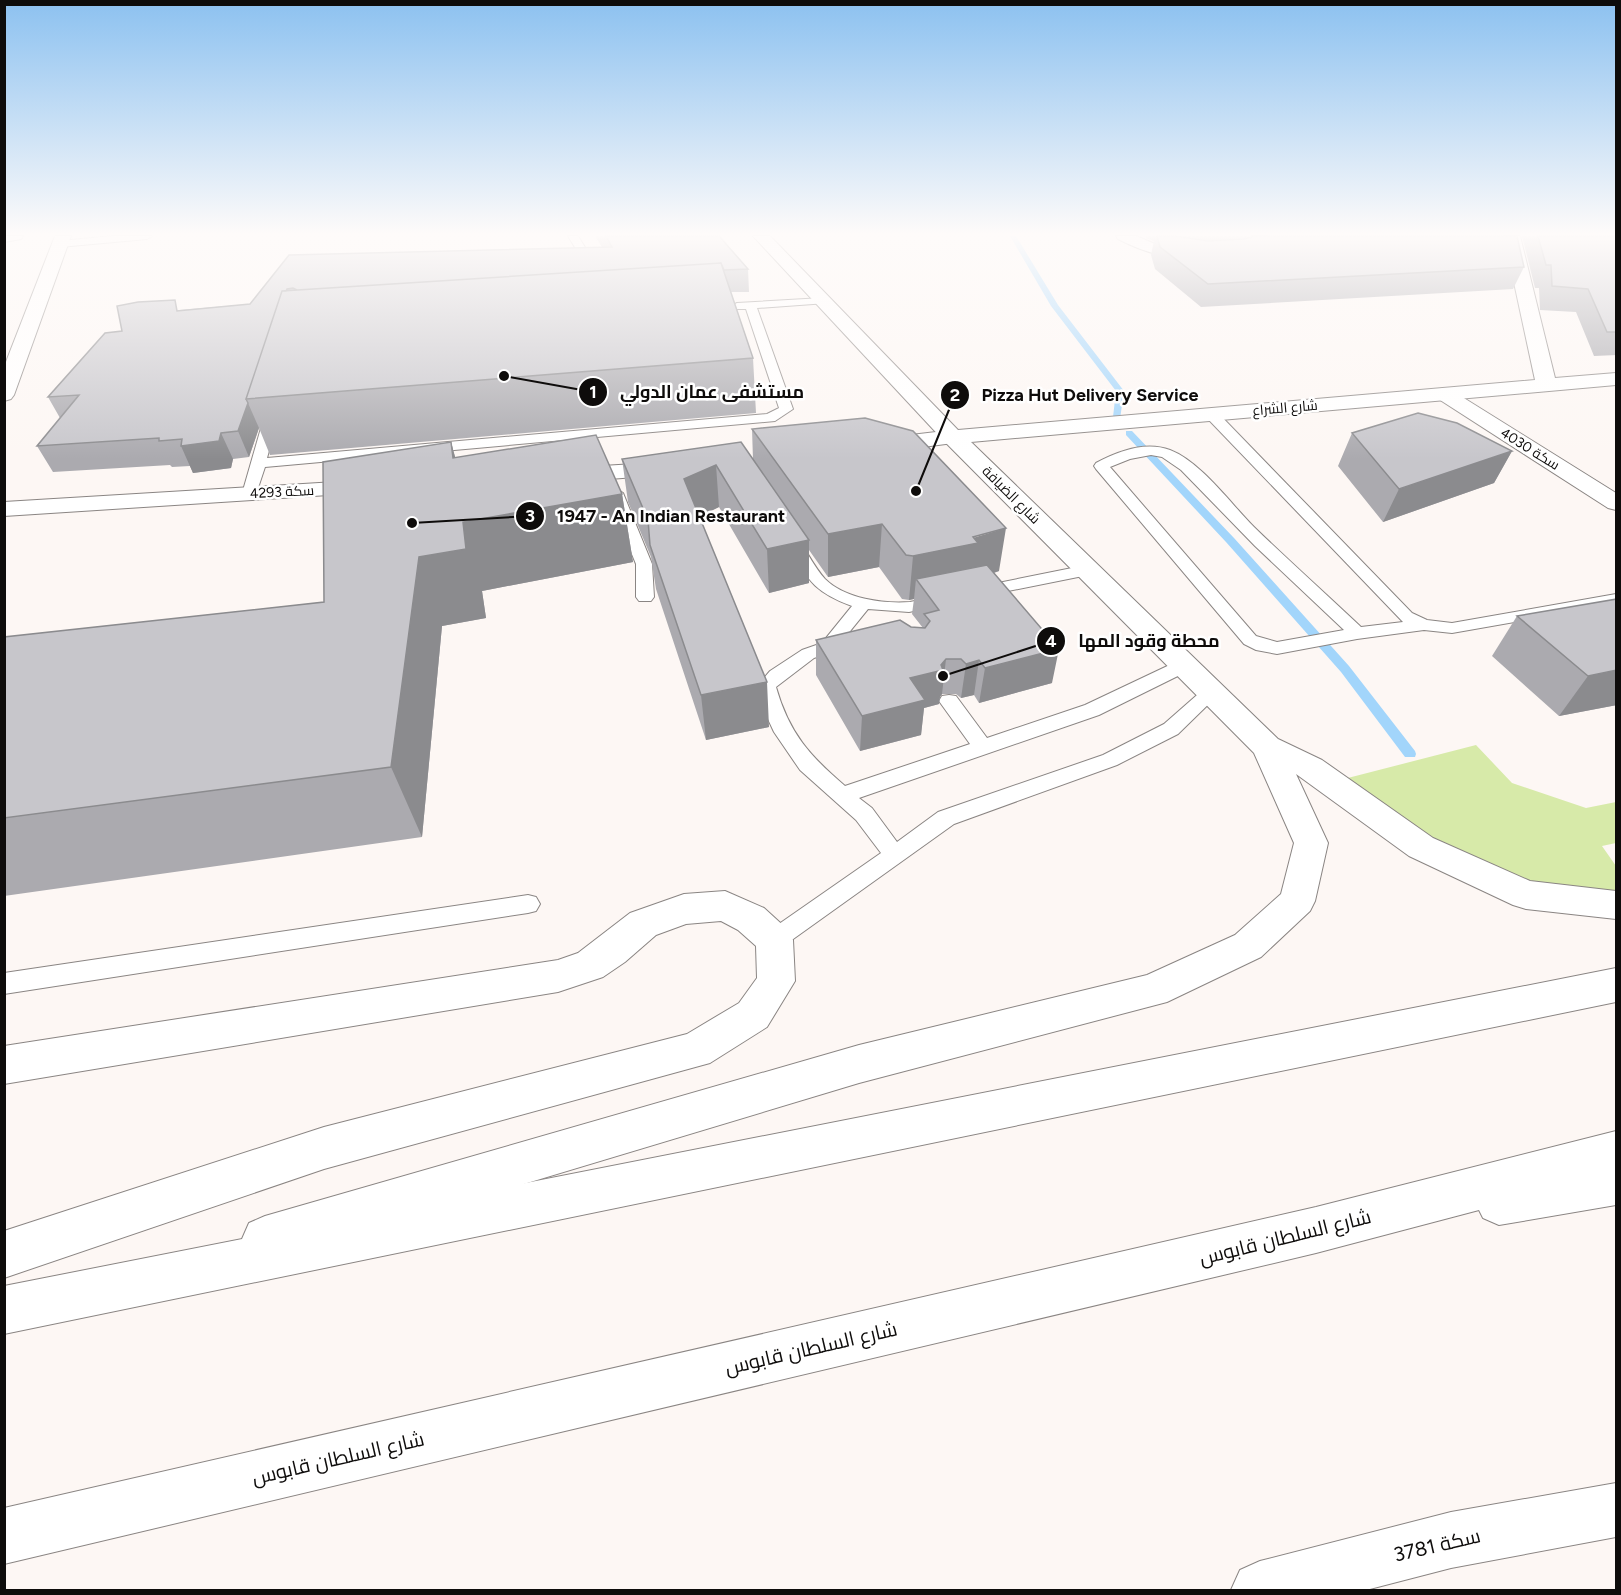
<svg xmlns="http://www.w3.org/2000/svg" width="1621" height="1595" font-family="Figtree,Cairo,sans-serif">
	<rect width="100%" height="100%" fill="#fdf7f4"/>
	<path fill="#d7eaa9" d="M 1476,745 L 1512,783 L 1586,808 L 1616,802 L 1616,843 L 1602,846 L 1616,866 L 1616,893 L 1526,884 L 1427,840 L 1340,780 Z"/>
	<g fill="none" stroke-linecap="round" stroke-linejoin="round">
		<path fill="#a2d5fb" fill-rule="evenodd" d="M 1010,236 L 1016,236 L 1058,305 L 1124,391 L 1120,419 L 1113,417 L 1116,391 L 1051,306 Z
			M 1126,431 L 1132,431 L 1234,538 L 1349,666 L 1415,751 L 1416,754 L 1415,757 L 1405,757 L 1341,672 L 1226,542 L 1126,435 Z"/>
		<g stroke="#8a8583" stroke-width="2">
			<path id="service" d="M 113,236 L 152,236 L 147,239 L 60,247 L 55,244 L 60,241 Z
				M 568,236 L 578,236 L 591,257 L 590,259 L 566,259 L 566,255 L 579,254 Z
				M 823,298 L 827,299 L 827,303 L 757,308 L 793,409 L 775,421 L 265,467 L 255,497 L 250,499 L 242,494 L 265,414 L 272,410 L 279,414 L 267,458 L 767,414 L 779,408 L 746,309 L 737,309 L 731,306 L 737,303 Z
				M 1212,411 L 1217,412 L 1412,613 L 1427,620 L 1452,623 L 1616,594 L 1616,604 L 1452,633 L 1424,630 L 1357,639 L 1277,654 L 1256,650 L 1244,644 L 1096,469 L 1094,466 L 1096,463 C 1118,451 1146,441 1170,450 C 1201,462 1231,504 1254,527 C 1289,561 1326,594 1361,627 L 1403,622 L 1207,418 L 1205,415 ZM 1151,455 L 1162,457 L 1181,470 L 1255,546 L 1344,630 L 1277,642 L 1256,636 L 1110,467 L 1130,459 Z
				M 615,488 L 623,493 L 652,564 L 654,597 L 651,601 L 639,601 L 636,597 L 636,564 L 607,493 Z
				M 793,538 L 799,540 C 807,552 815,568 825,579 C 845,599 884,604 910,602 C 922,600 935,593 947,596 L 950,600 L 947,604 L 909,612 L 868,609 L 834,651 L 814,658 L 776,687 C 789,733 810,756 845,786 L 970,744 L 939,701 L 942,696 L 949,695 L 956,696 L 987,738 L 1085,705 L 1178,661 L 1192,661 L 1194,665 L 1192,669 L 1099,715 L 859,798 L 872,808 L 897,842 L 938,812 L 1103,755 L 1164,724 L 1205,688 L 1212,686 L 1219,688 L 1221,692 L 1178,734 L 1117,765 L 954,824 L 782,947 L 774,950 L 766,947 L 762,940 L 766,933 L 881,853 L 856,820 L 800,770 L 774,732 L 761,704 L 757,686 L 770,671 L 802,650 L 822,643 L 852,606 C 811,591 808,578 785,543 Z
				M 1087,565 L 1093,566 L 1095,570 L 1093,574 L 978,597 L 972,596 L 969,592 L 972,588 L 978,587 Z
				M 528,895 L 536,897 L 540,904 L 536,911 L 528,913 L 4,994 L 4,973 Z"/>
		</g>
		<g stroke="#8a8583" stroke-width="2">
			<path id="minor" d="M 4,236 L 23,236 L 21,239 L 4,242 Z
				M 55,236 L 71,236 L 14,395 L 11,399 L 4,401 L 4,367 Z
				M 1116,236 L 1136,236 L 1160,246 L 1185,250 L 1244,248 L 1252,236 L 1268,236 L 1255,255 C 1209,267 1160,261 1118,239 Z
				M 1444,388 L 1451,390 L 1616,493 L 1616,510 L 1608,508 L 1437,398 L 1434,394 L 1437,390 Z
				M 953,430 L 961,432 L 964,437 L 961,442 L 877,453 L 869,451 L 866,446 L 869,441 L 877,439 Z
				M 668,462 L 676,464 L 679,469 L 676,474 L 569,482 L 561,480 L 557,475 L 561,470 L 569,468 Z
				M 368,480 L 376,482 L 380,487 L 376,492 L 4,516 L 4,502 Z
				M 725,891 L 764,908 L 787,929 L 793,940 L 795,981 L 767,1027 L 710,1063 L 324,1169 L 4,1278 L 4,1231 L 324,1127 L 687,1034 L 739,1003 L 757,978 L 756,946 L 738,930 L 721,921 L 686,924 L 656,935 L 625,962 L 603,977 L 558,992 L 4,1084 L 4,1046 L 558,960 L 578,953 L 630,913 L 684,894 Z"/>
		</g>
		<g stroke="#8a8583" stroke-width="2">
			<path id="tertiary" d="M 753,236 L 770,236 L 958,430 L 1535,380 L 1504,236 L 1520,236 L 1555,378 L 1616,373 L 1616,385 L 971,442 L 1278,739 L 1322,760 L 1433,838 L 1530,881 L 1616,891 L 1616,919 L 1526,909 L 1513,905 L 1409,856 L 1296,774 L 1328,843 L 1315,901 L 1310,911 L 1261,957 L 1167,1002 L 859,1083 L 265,1262 L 249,1255 L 242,1239 L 249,1223 L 265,1216 L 859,1045 L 1147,975 L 1235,935 L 1281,894 L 1294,843 L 1254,753 L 945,442 Z
				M 1616,1483 L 1616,1537 L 1451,1568 L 1366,1590 L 1231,1590 L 1240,1570 L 1260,1561 L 1451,1512 Z"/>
		</g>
		<g stroke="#8a8583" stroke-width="2">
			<path id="trunk" d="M 1616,968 L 1616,1002 L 4,1334 L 4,1286 Z
				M 1616,1131 L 1616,1205 L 1499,1225 L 1483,1218 L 1479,1210 L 1316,1253 L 4,1564 L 4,1508 L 1316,1207 Z"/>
		</g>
		<use href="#service" fill="#fff" fill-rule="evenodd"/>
		<use href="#minor" fill="#fff" fill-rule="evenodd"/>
		<use href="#tertiary" fill="#fff" fill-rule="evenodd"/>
		<use href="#trunk" fill="#fff" fill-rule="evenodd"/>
	</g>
	<path fill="#abaaaf" d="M 595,236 L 719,236 L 748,269 L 749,292 L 731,292 L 753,358 L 756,413 L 270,455 L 259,428 L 249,457 L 233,459 L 231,468 L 193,473 L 190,466 L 172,467 L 170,465 L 53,472 L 37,446 L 60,418 L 48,397 L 122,331 L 179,310 L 250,304 L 289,255 L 602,247 Z
		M 1146,236 L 1250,236 L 1249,238 L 1524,267 L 1513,289 L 1201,307 L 1155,269 L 1151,255 L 1154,241 L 1146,238 Z
		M 1522,236 L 1617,236 L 1617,355 L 1594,356 L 1576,312 L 1540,310 L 1539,288 L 1535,288 Z
		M 752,429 L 999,571 L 994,573 L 1052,683 L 979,703 L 974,695 L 961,698 L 956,694 L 942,694 L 940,697 L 939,704 L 924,708 L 921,735 L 860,751 L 816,675 L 816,640 L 911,627 L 923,628 L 912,614 L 914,599 L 909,600 L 902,599 L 879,567 L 828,577 L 809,550 L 809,583 L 769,593 L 719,507 L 699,517 L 769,727 L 706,740 L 656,589 L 651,557 L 628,502 L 622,459 L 753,460 Z
		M 1352,433 L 1512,451 L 1494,483 L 1383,522 L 1338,466 Z
		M 451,442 L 455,457 L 622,494 L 633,562 L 482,591 L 486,618 L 442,626 L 422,837 L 4,896 L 4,637 L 324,602 Z
		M 1617,599 L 1617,705 L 1559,716 L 1492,656 L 1517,616 Z"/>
	<path fill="#8b8b8e" d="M 248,403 L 259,428 L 249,457 L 238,431 Z
		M 221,433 L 233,459 L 231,468 L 193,473 L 181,446 Z
		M 451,442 L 469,508 L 622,494 L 633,562 L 482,591 L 486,618 L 442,626 L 422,837 L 391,767 L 419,557 Z
		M 1512,451 L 1494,483 L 1383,522 L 1399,489 Z
		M 716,465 L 719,507 L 688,522 L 684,479 Z
		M 882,524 L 879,567 L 828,577 L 828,534 Z
		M 1006,528 L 999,571 L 973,579 L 916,579 L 914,599 L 909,600 L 913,556 Z
		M 809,540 L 809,583 L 769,593 L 767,549 Z
		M 1059,649 L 1052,683 L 979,703 L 985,668 Z
		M 946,659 L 942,694 L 940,697 L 939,704 L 924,708 L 921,735 L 860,751 L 862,716 L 910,678 L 941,665 Z
		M 979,660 L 974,695 L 961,698 L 966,664 Z
		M 1617,670 L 1617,705 L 1559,716 L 1588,676 Z
		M 767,682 L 769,727 L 706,740 L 701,695 Z"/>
	<path fill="#c7c6cb" stroke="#8b8b8e" stroke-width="1.5" d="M 606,236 L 719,236 L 748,269 L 724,270 L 721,263 L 297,290 L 293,288 L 287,289 L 286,291 L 282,291 L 246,399 L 248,403 L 238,431 L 221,433 L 219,441 L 181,446 L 182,439 L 159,441 L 159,438 L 37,446 L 79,395 L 48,397 L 105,333 L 122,331 L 117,306 L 138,302 L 175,300 L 177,311 L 250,304 L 289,255 L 612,247 Z
		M 1157,236 L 1175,236 L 1208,241 L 1244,239 L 1256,236 L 1517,236 L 1524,267 L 1208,284 L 1160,247 Z
		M 1538,236 L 1617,236 L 1617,332 L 1607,332 L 1588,289 L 1552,286 L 1551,265 L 1546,265 Z
		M 721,263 L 753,358 L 246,399 L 282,291 Z
		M 1418,413 L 1457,423 L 1512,451 L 1399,489 L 1352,433 Z
		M 865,418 L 913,431 L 1006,528 L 973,537 L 978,543 L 913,556 L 906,555 L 882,524 L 828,534 L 752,429 Z
		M 596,435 L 622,494 L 463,522 L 466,549 L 419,557 L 391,767 L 4,818 L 4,637 L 324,602 L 323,462 L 451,442 L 453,458 Z
		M 741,442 L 809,540 L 767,549 L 716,465 L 684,479 L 767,682 L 701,695 L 650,545 L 648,520 L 622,459 Z
		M 987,565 L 1059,649 L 985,668 L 979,660 L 966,664 L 961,659 L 946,659 L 941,665 L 943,670 L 910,678 L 925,700 L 862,716 L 816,640 L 900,620 L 911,627 L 925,628 L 930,621 L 924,614 L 939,610 L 916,579 Z
		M 1617,599 L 1617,670 L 1588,676 L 1517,616 Z"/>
	<linearGradient id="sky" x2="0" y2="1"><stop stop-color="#8cc1f0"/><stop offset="0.51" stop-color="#fefbfa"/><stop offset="1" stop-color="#fefbfa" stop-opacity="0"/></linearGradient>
	<rect width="1621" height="459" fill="url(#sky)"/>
	<g text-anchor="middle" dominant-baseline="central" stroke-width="5" stroke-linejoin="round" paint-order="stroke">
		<g font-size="14" fill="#0e0c0b" stroke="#fff">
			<text transform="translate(1285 408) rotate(-5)">شارع الشراع</text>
			<text transform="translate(1530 449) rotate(32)">سكة 4030</text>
			<text transform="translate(282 492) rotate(-3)">سكة 4293</text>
			<text transform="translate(1011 495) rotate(45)">شارع الضيافة</text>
		</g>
		<g font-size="20" fill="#0e0c0b" stroke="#fff">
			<text transform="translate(1285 1237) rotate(-14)">شارع السلطان قابوس</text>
			<text transform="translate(811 1348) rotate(-13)">شارع السلطان قابوس</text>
			<text transform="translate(338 1458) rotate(-13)">شارع السلطان قابوس</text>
			<text transform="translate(1437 1545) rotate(-13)">سكة 3781</text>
		</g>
	</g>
	<path fill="none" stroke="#0e0c0b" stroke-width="2" d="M504 376L593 392M916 491L955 395M412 523L530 516M943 676L1051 641"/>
	<g fill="#0e0c0b" stroke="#fff" stroke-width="2">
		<circle cx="504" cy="376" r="6"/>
		<circle cx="916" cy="491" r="6"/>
		<circle cx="412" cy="523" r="6"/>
		<circle cx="943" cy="676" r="6"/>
		<circle cx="593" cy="392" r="15"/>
		<circle cx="955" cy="395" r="15"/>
		<circle cx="530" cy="516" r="15"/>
		<circle cx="1051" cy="641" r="15"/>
	</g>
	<g font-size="18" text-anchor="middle" font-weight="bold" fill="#fff">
		<text x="593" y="398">1</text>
		<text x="955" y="401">2</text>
		<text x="530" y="522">3</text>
		<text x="1051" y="647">4</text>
	</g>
	<g font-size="18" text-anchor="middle" font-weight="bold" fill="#0e0c0b" stroke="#fff" stroke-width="5" stroke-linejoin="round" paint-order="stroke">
		<text x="712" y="398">مستشفى عمان الدولي</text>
		<text x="1090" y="401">Pizza Hut Delivery Service</text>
		<text x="671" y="522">1947 - An Indian Restaurant</text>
		<text x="1149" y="647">محطة وقود المها</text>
	</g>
	<rect width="1621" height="1595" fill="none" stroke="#0e0c0b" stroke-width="12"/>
</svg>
